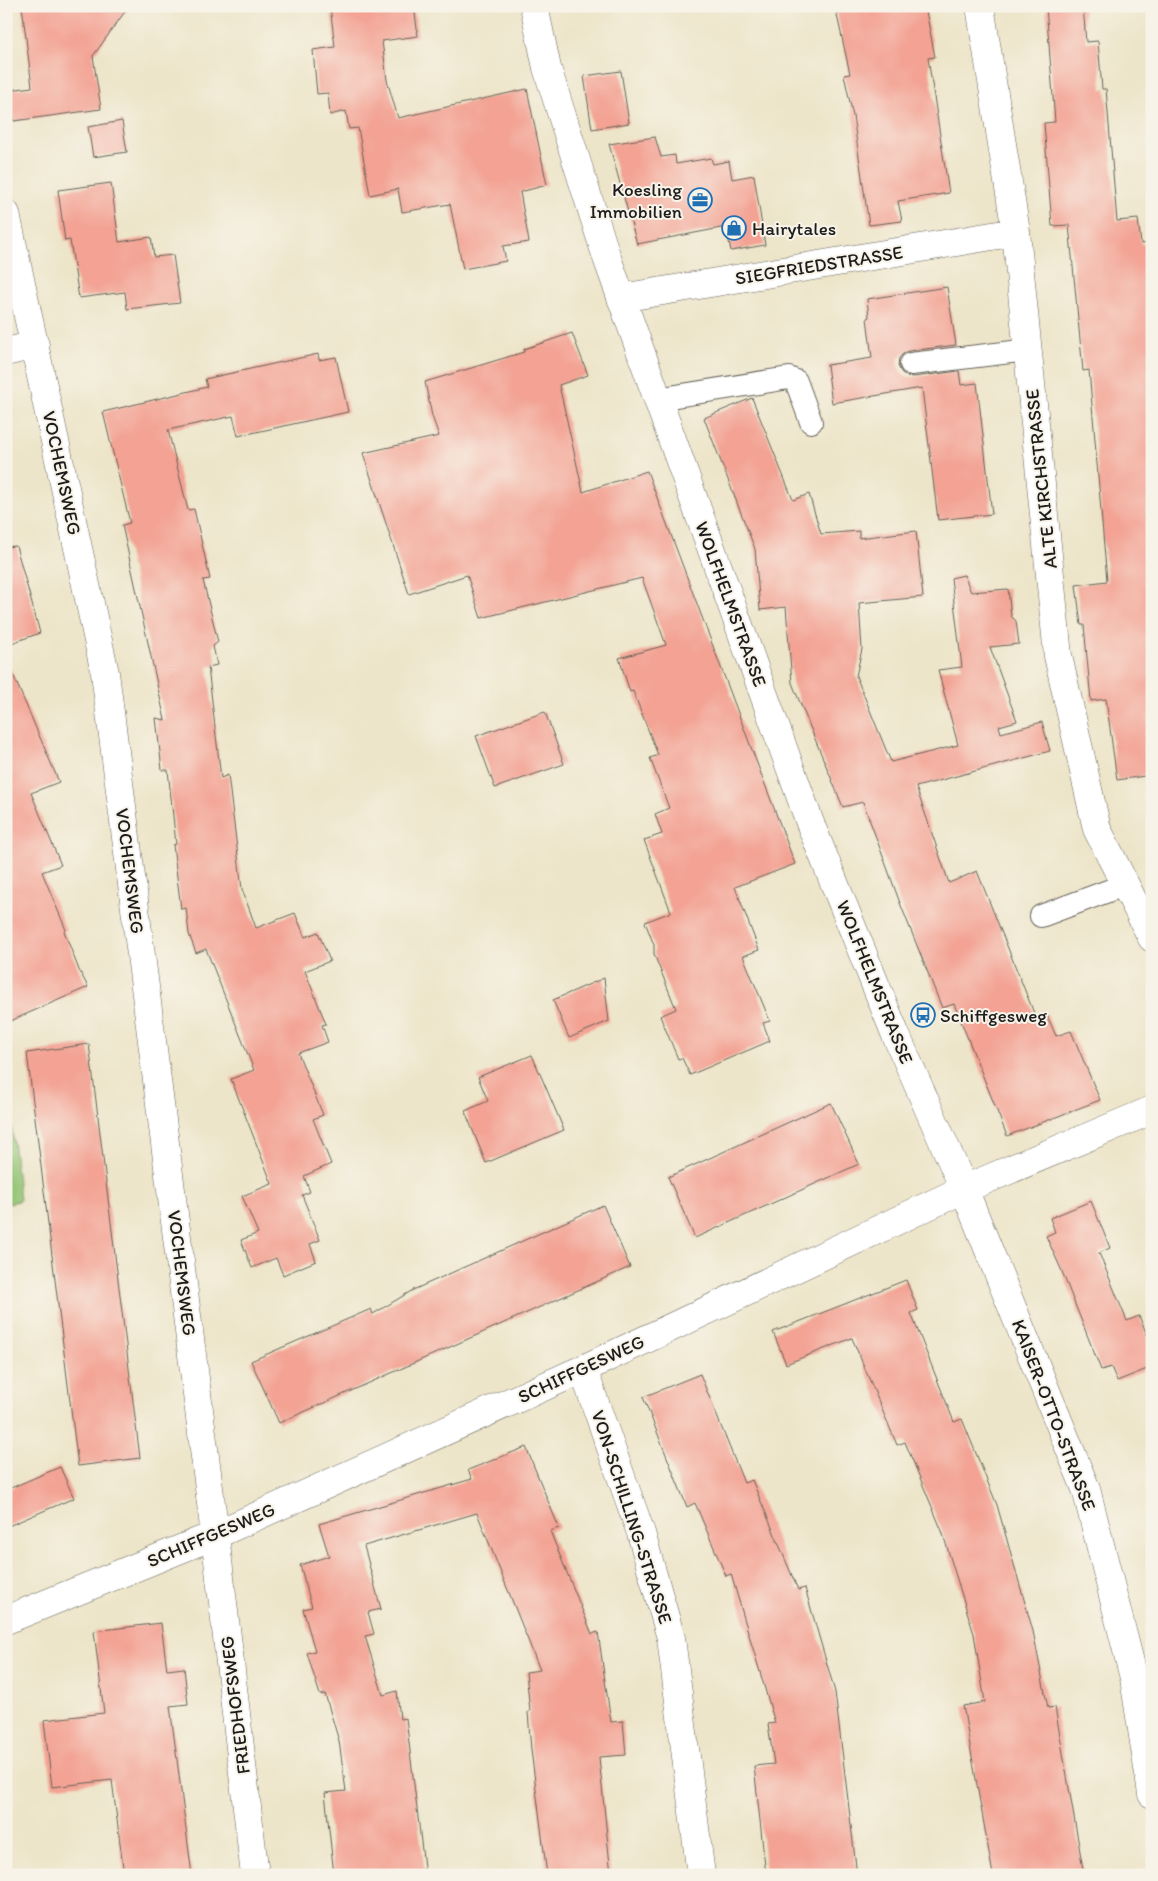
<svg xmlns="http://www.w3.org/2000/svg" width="1158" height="1881" font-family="Itim,sans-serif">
	<rect width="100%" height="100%" fill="#f7f3e8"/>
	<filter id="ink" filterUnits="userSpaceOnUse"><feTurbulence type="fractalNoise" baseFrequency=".02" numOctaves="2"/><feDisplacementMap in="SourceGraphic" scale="10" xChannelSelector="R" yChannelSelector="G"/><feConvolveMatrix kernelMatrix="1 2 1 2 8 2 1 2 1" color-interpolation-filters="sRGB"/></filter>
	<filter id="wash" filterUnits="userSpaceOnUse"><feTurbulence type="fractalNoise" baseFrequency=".0096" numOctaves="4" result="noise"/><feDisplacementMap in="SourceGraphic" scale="20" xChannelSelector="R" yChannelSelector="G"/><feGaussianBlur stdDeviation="1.12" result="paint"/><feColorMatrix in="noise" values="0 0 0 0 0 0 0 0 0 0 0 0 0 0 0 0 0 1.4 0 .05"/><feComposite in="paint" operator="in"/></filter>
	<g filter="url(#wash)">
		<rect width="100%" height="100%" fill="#ede5c9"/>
		<path fill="#93c474" stroke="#587048" d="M 6,1079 L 20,1200 L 6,1205 Z"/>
		<g id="blocks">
			<path fill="#f3a293" d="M 22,6 L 129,6 L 93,56 L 101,109 L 14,121 L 9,90 L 32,87 Z
				M 330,6 L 414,6 L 418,36 L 382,41 L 387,80 L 398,118 L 527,89 L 547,185 L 520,192 L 529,242 L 503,246 L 506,261 L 463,269 L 450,204 L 402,212 L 398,189 L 370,195 L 358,128 L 349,129 L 346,111 L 330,115 L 328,93 L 317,94 L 313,50 L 335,47 Z
				M 835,6 L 925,6 L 935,57 L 928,58 L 949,193 L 898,201 L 902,221 L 869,225 L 853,116 L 844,75 L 850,74 Z
				M 1046,6 L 1083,6 L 1086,42 L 1098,41 L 1102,89 L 1106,89 L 1117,221 L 1138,219 L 1141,244 L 1152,243 L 1152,775 L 1117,780 L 1106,699 L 1091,701 L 1084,625 L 1081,625 L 1076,585 L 1107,581 L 1089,370 L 1083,371 L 1069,225 L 1052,226 L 1044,123 L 1055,122 Z
				M 621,71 L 629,123 L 592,129 L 584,76 Z
				M 122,121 L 127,152 L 93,157 L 88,127 Z
				M 655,137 L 661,157 L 675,155 L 676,164 L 711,158 L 713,164 L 729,161 L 732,179 L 754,175 L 765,245 L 731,251 L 726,227 L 637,244 L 609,144 Z
				M 111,183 L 119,242 L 151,237 L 154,257 L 173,255 L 180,303 L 127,309 L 125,292 L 79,298 L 70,240 L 65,241 L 58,190 Z
				M 947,287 L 956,345 L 909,351 L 904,353 L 899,358 L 898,366 L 901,372 L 906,376 L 913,377 L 959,371 L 961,385 L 977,383 L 992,514 L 938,520 L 922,388 L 832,403 L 827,365 L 872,358 L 867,318 L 869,317 L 867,299 Z
				M 572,333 L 588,375 L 559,385 L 583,492 L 647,471 L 795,864 L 735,887 L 759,950 L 743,956 L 770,1021 L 763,1023 L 770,1041 L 690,1075 L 682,1058 L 678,1059 L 660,1016 L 676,1009 L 654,954 L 654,945 L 645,922 L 671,912 L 644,840 L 662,834 L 655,814 L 669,808 L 650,758 L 658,755 L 633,691 L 630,692 L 619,658 L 666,645 L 642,578 L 481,618 L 467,575 L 409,594 L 363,453 L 439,436 L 432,416 L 425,382 L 524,352 L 524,349 Z
				M 318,354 L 319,360 L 336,357 L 348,412 L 238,436 L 233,416 L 168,430 L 188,510 L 194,509 L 210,579 L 203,580 L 218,642 L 213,646 L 217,665 L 208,667 L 221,778 L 228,775 L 242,889 L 256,928 L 295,913 L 305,937 L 318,932 L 330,961 L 305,971 L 326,1024 L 322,1025 L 328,1042 L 298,1053 L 323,1115 L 313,1119 L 331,1164 L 304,1176 L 310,1192 L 302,1195 L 320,1240 L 310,1244 L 316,1261 L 283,1275 L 276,1258 L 252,1268 L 241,1240 L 258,1233 L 242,1196 L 272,1184 L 231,1079 L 254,1070 L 206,949 L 196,953 L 189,934 L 186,908 L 181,909 L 173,845 L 176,844 L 168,770 L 162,770 L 156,718 L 165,720 L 122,525 L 130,523 L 103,412 L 207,387 L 205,379 Z
				M 752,398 L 793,500 L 809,494 L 821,534 L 859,531 L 859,538 L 916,531 L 923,597 L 859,603 L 862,649 L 856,676 L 891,762 L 958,745 L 938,670 L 962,667 L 951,578 L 964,575 L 971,592 L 1008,589 L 1011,616 L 1016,621 L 1019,644 L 990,647 L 1017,721 L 999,726 L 1001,733 L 1042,722 L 1050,751 L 916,787 L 949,883 L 977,871 L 1036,1018 L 1046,1013 L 1056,1036 L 1071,1031 L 1100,1100 L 1007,1136 L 954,1004 L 942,1008 L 900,903 L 863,802 L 843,807 L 792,683 L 786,607 L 760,610 L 755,549 L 704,418 Z
				M 16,546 L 40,633 L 6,645 L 6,547 Z
				M 6,658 L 59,782 L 31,793 L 61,865 L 42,872 L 66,930 L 64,931 L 79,970 L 88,987 L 6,1023 Z
				M 545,712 L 564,764 L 495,788 L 476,736 Z
				M 604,978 L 609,1021 L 569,1038 L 553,1000 Z
				M 89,1044 L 140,1458 L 78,1466 L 27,1053 Z
				M 532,1055 L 564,1130 L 486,1163 L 465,1111 L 488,1101 L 478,1077 Z
				M 831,1103 L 859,1164 L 695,1238 L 668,1177 Z
				M 1091,1201 L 1110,1248 L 1099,1253 L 1127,1321 L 1139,1316 L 1152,1346 L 1152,1367 L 1117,1381 L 1111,1367 L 1101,1370 L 1061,1269 L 1046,1236 L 1055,1232 L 1050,1218 Z
				M 603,1205 L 630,1267 L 279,1423 L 251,1361 L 371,1309 L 373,1314 L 413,1290 Z
				M 906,1280 L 918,1310 L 911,1313 L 925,1349 L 954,1422 L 962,1419 L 997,1505 L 1033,1631 L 1048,1708 L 1055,1707 L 1084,1875 L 993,1875 L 963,1706 L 985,1702 L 974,1634 L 942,1531 L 905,1442 L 897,1445 L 852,1338 L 786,1364 L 773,1332 Z
				M 700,1374 L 744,1483 L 752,1480 L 798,1590 L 805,1588 L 835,1692 L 857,1875 L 766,1875 L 754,1766 L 774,1764 L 768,1724 L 775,1723 L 731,1574 L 726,1576 L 695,1503 L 687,1507 L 643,1397 Z
				M 526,1447 L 559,1528 L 550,1531 L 592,1634 L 598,1632 L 611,1722 L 623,1721 L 626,1755 L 599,1757 L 611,1875 L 547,1875 L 531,1750 L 528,1712 L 530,1711 L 526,1672 L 540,1670 L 477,1513 L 364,1546 L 381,1609 L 368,1612 L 374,1634 L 365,1636 L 383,1695 L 397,1691 L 400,1719 L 406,1718 L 425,1875 L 334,1875 L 325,1793 L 346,1791 L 339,1741 L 325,1694 L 320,1695 L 307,1653 L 315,1651 L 303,1609 L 312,1607 L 300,1565 L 329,1556 L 319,1524 L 472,1479 L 468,1470 Z
				M 60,1467 L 74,1498 L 6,1527 L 6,1490 Z
				M 161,1623 L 167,1670 L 184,1668 L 188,1704 L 170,1706 L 192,1875 L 124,1875 L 112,1780 L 52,1787 L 44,1720 L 104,1713 L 94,1631 Z"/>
		</g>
	</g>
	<g filter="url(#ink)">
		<use href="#blocks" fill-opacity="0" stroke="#656259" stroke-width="1"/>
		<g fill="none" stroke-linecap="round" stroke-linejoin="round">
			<g stroke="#656259" stroke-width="24">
				<path id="service" d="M 911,364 L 1028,350
					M 657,399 L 789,378 L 796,381 L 811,422
					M 1041,916 L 1116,888 L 1124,883"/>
			</g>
			<g stroke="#656259" stroke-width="29">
				<path id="minor" d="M 980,6 L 1016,232 L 1058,656 L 1097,829 L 1152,938
					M 6,214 L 105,673 L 215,1535 L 255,1875
					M 621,298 L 1016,232
					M 6,352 L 35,345
					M 583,1369 L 641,1533 L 671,1638 L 701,1875
					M 6,1620 L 215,1535 L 583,1369 L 964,1189 L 1152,1110"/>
			</g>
			<g stroke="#656259" stroke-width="29">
				<path id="tertiary" d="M 534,6 L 547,68 L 607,258 L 810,823 L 895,1033 L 964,1189 L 1086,1489 L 1134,1678 L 1152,1794"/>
			</g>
			<use href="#service" stroke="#fff" stroke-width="22"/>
			<use href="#minor" stroke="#fff" stroke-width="28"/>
			<use href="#tertiary" stroke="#fff" stroke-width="28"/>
		</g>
	</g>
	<defs>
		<g id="office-ring" transform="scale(1.25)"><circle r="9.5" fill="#f7f3e8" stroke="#1f6fb2" stroke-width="1.5"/><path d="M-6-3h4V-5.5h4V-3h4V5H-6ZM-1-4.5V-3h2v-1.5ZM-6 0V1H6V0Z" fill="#1f6fb2"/></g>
		<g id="shop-ring" transform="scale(1.25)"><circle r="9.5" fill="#f7f3e8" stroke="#1f6fb2" stroke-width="1.5"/><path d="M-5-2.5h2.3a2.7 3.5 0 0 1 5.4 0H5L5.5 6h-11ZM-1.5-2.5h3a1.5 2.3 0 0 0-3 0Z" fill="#1f6fb2"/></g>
		<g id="bus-ring" transform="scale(1.25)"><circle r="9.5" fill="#f7f3e8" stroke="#1f6fb2" stroke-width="1.5"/><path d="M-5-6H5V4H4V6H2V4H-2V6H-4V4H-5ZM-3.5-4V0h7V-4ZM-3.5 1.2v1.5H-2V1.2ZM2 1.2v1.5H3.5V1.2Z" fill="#1f6fb2"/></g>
	</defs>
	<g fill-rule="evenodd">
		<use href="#office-ring" x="700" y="200"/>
		<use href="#shop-ring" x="734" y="228"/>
		<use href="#bus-ring" x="923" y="1015"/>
	</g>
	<g text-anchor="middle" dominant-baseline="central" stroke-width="4" stroke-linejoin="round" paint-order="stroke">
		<g font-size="19" fill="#1c1c1c" stroke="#f7f3e8" text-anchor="start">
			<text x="682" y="189" text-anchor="end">Koesling<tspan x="682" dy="22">Immobilien</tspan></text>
			<text x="752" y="228">Hairytales</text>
			<text x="940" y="1015">Schiffgesweg</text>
		</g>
		<g font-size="19" fill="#1c1c1c" stroke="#f7f3e8">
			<text transform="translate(819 265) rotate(-9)">SIEGFRIEDSTRASSE</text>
			<text transform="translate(62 473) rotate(78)">VOCHEMSWEG</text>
			<text transform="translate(1041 479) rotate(-96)">ALTE KIRCHSTRASSE</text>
			<text transform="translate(731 604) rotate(70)">WOLFHELMSTRASSE</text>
			<text transform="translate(130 871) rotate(83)">VOCHEMSWEG</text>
			<text transform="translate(875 982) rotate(68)">WOLFHELMSTRASSE</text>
			<text transform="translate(182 1273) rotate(83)">VOCHEMSWEG</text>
			<text transform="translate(581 1369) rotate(-25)">SCHIFFGESWEG</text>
			<text transform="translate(1054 1415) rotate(69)">KAISER-OTTO-STRASSE</text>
			<text transform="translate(632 1517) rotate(72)">VON-SCHILLING-STRASSE</text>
			<text transform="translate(211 1535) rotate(-23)">SCHIFFGESWEG</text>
			<text transform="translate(235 1705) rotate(-97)">FRIEDHOFSWEG</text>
		</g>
	</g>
	<rect width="1158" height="1881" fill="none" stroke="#f7f3e8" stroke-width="25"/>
</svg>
